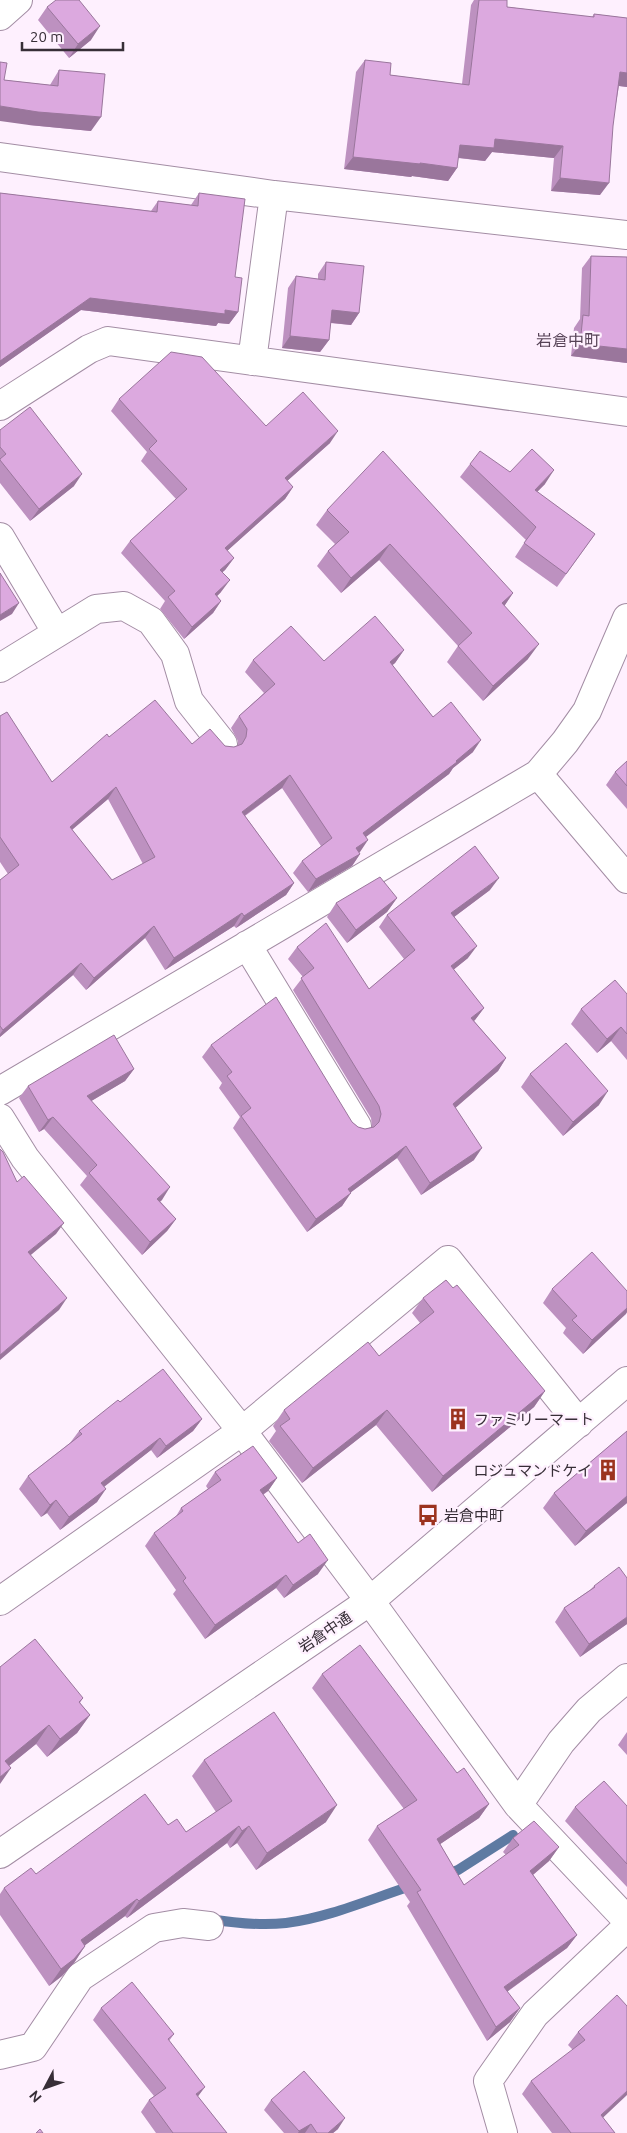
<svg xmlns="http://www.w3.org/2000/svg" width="627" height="2133" font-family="Ubuntu,'Noto Sans JP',sans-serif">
	<rect width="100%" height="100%" fill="#fef0fe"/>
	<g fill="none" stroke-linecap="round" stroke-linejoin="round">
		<path stroke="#5e7aa2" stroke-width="10" d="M 444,1875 L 458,1870 L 513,1835
			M 209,1919 C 234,1923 260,1926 286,1923 C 328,1918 373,1898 414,1885"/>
		<g stroke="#a38da4" stroke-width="30">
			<path id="minor" d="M 0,16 L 18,0
				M 0,157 L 274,195 L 627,235
				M 252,361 L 274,195
				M 0,406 L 89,349 L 108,341 L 627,412
				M 0,537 L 57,633 L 0,668
				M 57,633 L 96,609 L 124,606 L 151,621 L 175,654 L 189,701 L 223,744
				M 538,774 L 627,879
				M 247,945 L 357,1126
				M 0,1091 L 538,774 L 565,742 L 587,711 L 627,618
				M 0,1118 L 25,1158 L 242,1431 L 370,1601 L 518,1805 L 561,1742 L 589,1710 L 627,1678
				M 0,1601 L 242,1431 L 448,1260 L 579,1423
				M 518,1805 L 627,1920
				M 0,1854 L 370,1601 L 627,1381
				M 0,2055 L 33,2047 L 80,1977 L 154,1928 L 183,1923 L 209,1926
				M 503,2133 L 488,2081 L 535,2014 L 627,1927"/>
		</g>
		<use href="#minor" stroke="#fff" stroke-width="28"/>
	</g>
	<path fill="#bd91c0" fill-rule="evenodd" d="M 474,0 L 507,0 L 507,7 L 592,17 L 594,14 L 627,18 L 627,87 L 619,86 L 600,195 L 551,191 L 554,158 L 492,152 L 485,161 L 458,158 L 457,168 L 448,181 L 412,176 L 411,177 L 344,169 L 356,72 L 365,60 L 390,75 L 462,84 L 471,5 Z
		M 47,7 L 91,40 L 69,58 L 38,20 Z
		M 59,70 L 91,131 L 29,125 L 4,80 L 50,85 Z
		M 0,193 L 151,211 L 158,201 L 191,205 L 199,193 L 235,277 L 238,312 L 229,324 L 218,323 L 216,326 L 81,310 L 0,367 Z
		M 591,256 L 627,257 L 627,363 L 571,356 L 574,328 L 580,319 L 582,268 Z
		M 326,262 L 359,313 L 351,325 L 330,323 L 329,340 L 320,352 L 282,348 L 288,288 L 296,276 L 318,279 L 318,274 Z
		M 119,399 L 266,426 L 330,443 L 287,481 L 293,487 L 285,499 L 227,551 L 234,558 L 225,570 L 222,572 L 221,592 L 217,596 L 221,601 L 213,613 L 184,639 L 160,609 L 165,601 L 121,553 L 130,541 L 176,499 L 141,461 L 147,452 L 111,411 Z
		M 0,430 L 74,486 L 30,521 L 0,483 Z
		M 470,464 L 510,472 L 545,484 L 537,492 L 595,534 L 557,587 L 515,557 L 526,540 L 460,477 Z
		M 327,510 L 513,593 L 504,606 L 528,659 L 483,701 L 447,662 L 458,646 L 379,560 L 341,593 L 317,566 L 328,551 L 335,544 L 316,525 Z
		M 404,650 L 395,663 L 392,665 L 433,717 L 473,752 L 453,768 L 449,774 L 366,837 L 359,852 L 360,854 L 352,866 L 308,892 L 293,873 L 302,861 L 321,846 L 282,788 L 245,816 L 294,883 L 286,895 L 236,928 L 234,926 L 165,970 L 145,938 L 86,990 L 73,975 L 0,1037 L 0,880 L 8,874 L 0,862 L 0,716 L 52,782 L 109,737 L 234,747 L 238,745 L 238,741 L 231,728 L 239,716 L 264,693 L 245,672 L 253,660 L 324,661 ZM 108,799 L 143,864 L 112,880 L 72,830 Z
		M 627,761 L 627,809 L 606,785 L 615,772 Z
		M 490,890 L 454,917 L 468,958 L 453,970 L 484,1008 L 474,1021 L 506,1058 L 498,1071 L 455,1107 L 474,1160 L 421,1195 L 397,1158 L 350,1193 L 342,1206 L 307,1232 L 233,1128 L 240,1117 L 219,1088 L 222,1083 L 202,1057 L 211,1045 L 352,1122 L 358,1127 L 365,1129 L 372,1127 L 371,1118 L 293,990 L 303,977 L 288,959 L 297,947 L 369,989 L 404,959 L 379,927 L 387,915 Z
		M 397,898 L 387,912 L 347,943 L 327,917 L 336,903 Z
		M 627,994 L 627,1060 L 611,1041 L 597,1053 L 571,1024 L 581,1009 Z
		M 134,1069 L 125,1081 L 91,1101 L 162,1200 L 160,1201 L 176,1219 L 167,1231 L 142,1255 L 80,1185 L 87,1176 L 44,1129 L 39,1132 L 19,1098 L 28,1086 Z
		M 530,1074 L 599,1105 L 563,1136 L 521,1087 Z
		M 453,1288 L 545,1391 L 534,1407 L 432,1492 L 376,1425 L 302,1483 L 269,1441 L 276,1431 L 273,1426 L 284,1410 L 379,1356 L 420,1323 L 412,1313 L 423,1298 Z
		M 552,1289 L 627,1291 L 627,1312 L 583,1354 L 563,1333 L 566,1328 L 543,1303 Z
		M 120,1402 L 202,1419 L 193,1431 L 157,1458 L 151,1450 L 104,1487 L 97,1502 L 60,1530 L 47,1513 L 41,1517 L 19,1489 L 28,1476 L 70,1443 L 79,1431 Z
		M 627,1431 L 627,1503 L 575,1546 L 543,1508 L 554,1493 Z
		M 215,1472 L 277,1478 L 268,1491 L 263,1495 L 318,1574 L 284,1598 L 276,1588 L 205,1639 L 173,1594 L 176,1590 L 145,1546 L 154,1533 L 175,1518 L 181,1508 L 208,1489 L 206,1486 Z
		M 594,1586 L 627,1624 L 580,1657 L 555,1622 L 564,1608 L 590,1590 Z
		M 0,1667 L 83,1698 L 80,1703 L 90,1715 L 77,1733 L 47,1757 L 36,1744 L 9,1766 Z
		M 322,1674 L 457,1773 L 489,1804 L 479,1818 L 440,1844 L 464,1885 L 506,1855 L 503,1852 L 513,1838 L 559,1847 L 549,1861 L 533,1875 L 577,1935 L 567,1948 L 507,1992 L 520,2008 L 510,2022 L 487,2041 L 407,1906 L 410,1902 L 368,1840 L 377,1826 L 404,1809 L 312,1688 Z
		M 627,1732 L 627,1755 L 618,1745 Z
		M 204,1760 L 326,1822 L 256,1870 L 237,1843 L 230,1848 L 227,1843 L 127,1918 L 125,1916 L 85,1945 L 85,1946 L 74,1963 L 62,1976 L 49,1986 L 0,1915 L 0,1894 L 4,1888 L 36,1874 L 168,1825 L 186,1832 L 216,1812 L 192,1776 Z
		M 627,1806 L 627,1887 L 565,1821 L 575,1807 Z
		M 627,2006 L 603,2118 L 615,2133 L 552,2133 L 522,2094 L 531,2081 L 573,2050 L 568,2045 L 578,2032 Z
		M 101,2008 L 174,2034 L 169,2041 L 198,2097 L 227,2133 L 156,2133 L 141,2112 L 149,2100 L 154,2096 L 93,2020 Z
		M 271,2100 L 338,2129 L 333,2133 L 284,2133 L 264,2110 Z"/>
	<path fill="#9a769c" d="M 100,26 L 91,40 L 69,58 L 78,44 Z
		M 620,72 L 627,73 L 627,87 L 612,85 Z
		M 0,106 L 101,117 L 91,131 L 29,125 L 0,121 Z
		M 495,139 L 563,146 L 554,158 L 492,152 L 485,161 L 452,157 L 460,145 Z
		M 353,157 L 420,163 L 457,168 L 448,181 L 412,176 L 411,177 L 344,169 Z
		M 560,178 L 609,183 L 600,195 L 551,191 Z
		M 90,298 L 225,310 L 238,312 L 229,324 L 218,323 L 216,326 L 81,310 L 0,367 L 0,361 Z
		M 332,310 L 359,313 L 351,325 L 324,322 Z
		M 290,336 L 329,340 L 320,352 L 282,348 Z
		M 580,344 L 627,349 L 627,363 L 571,356 Z
		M 338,431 L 330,443 L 277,490 L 285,478 Z
		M 554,470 L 545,484 L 525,504 L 535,490 Z
		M 82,474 L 74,486 L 30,521 L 39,509 Z
		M 293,487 L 285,499 L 217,560 L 225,548 Z
		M 390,544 L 379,560 L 341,593 L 351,578 Z
		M 234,558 L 225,570 L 212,582 L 220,570 Z
		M 230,580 L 221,592 L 207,606 L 215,594 Z
		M 513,593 L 503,608 L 502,603 Z
		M 221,601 L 213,613 L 184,639 L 192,627 Z
		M 19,603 L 12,614 L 0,621 L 0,615 Z
		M 539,644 L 528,659 L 483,701 L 493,686 Z
		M 404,650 L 395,663 L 382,674 L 390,662 Z
		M 481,740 L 473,752 L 453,768 L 449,774 L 355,845 L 363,833 L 456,761 Z
		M 290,775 L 282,788 L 233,824 L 242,812 Z
		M 116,787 L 108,799 L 61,839 L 70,827 Z
		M 368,840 L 360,852 L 347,860 L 356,848 Z
		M 360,854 L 352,866 L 308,892 L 316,879 Z
		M 499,878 L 490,890 L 442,926 L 451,913 Z
		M 294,883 L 286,895 L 236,928 L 244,916 Z
		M 397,898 L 387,912 L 347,943 L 356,930 Z
		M 242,913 L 234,926 L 165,970 L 174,958 Z
		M 154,926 L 145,938 L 86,990 L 94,978 Z
		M 477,946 L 468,958 L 442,979 L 451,966 Z
		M 81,963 L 73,975 L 0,1037 L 0,1034 L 3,1030 Z
		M 484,1008 L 475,1020 L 463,1030 L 471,1018 Z
		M 621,1027 L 611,1041 L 597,1053 L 607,1039 Z
		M 506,1058 L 498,1071 L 445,1117 L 453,1104 Z
		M 134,1069 L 125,1081 L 78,1109 L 87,1096 Z
		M 608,1091 L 599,1105 L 563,1136 L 573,1122 Z
		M 53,1117 L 44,1129 L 39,1132 L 48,1120 Z
		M 406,1146 L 397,1158 L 339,1201 L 348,1189 Z
		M 482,1148 L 474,1160 L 421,1195 L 430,1183 Z
		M 170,1187 L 162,1200 L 149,1211 L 157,1199 Z
		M 351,1193 L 342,1206 L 307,1232 L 316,1219 Z
		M 176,1219 L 167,1231 L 142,1255 L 150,1242 Z
		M 64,1223 L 56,1234 L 20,1264 L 28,1252 Z
		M 67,1298 L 59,1310 L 0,1360 L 0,1355 Z
		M 627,1308 L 627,1312 L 626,1314 L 583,1354 L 592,1340 Z
		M 545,1391 L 534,1407 L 432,1492 L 443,1476 Z
		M 387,1410 L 376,1425 L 302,1483 L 313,1468 Z
		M 202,1419 L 193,1431 L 157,1458 L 166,1446 Z
		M 160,1438 L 151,1450 L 92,1496 L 101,1483 Z
		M 277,1478 L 268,1491 L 250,1503 L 260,1490 Z
		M 106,1489 L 97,1502 L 60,1530 L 69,1517 Z
		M 627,1496 L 627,1503 L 575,1546 L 586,1531 Z
		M 56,1500 L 47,1513 L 41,1517 L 50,1505 Z
		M 328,1560 L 318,1574 L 284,1598 L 293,1585 Z
		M 286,1575 L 276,1588 L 205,1639 L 215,1625 Z
		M 627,1617 L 627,1624 L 580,1657 L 589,1644 Z
		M 90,1715 L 77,1733 L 47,1757 L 60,1739 Z
		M 49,1725 L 36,1744 L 0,1773 L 5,1761 Z
		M 11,1768 L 0,1784 L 0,1777 Z
		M 489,1804 L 479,1818 L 427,1853 L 437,1839 Z
		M 337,1805 L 326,1822 L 256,1870 L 267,1853 Z
		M 239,1826 L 227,1843 L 127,1918 L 139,1901 Z
		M 249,1826 L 237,1843 L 230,1848 L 242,1831 Z
		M 559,1847 L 549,1861 L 521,1885 L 530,1871 Z
		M 137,1899 L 125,1916 L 69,1957 L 81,1940 Z
		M 577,1935 L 567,1948 L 494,2001 L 504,1987 Z
		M 85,1946 L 74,1963 L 62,1976 L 49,1986 L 61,1969 Z
		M 520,2008 L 510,2022 L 487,2041 L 496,2027 Z
		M 205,2087 L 196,2099 L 196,2094 Z
		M 627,2091 L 627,2095 L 592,2128 L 601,2115 Z
		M 345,2118 L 338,2129 L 333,2133 L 328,2133 Z
		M 311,2124 L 305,2133 L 298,2133 L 299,2131 Z"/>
	<path fill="#dca9df" stroke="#9a769c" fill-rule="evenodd" d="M 56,0 L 79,0 L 100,26 L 78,44 L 47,7 Z
		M 479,0 L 507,0 L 507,7 L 594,17 L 594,14 L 627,18 L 627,73 L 620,72 L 613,126 L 609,183 L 560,178 L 563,146 L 495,139 L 494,148 L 460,145 L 457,168 L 420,163 L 420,164 L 353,157 L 365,60 L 391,63 L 390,75 L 469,85 Z
		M 0,62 L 7,63 L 4,80 L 58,86 L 59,70 L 105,74 L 101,117 L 38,112 L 0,106 Z
		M 0,193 L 157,212 L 158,201 L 198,206 L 199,193 L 245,199 L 235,277 L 242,278 L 238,312 L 225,310 L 225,314 L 90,298 L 0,361 Z
		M 591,256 L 627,257 L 627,349 L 580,344 L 583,315 L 589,316 Z
		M 326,262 L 364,266 L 359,313 L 332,310 L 329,340 L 290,336 L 296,276 L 325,280 Z
		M 171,352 L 202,357 L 266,426 L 303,392 L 338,431 L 285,478 L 293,487 L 225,548 L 234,558 L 220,570 L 230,580 L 215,594 L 221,601 L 192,627 L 168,597 L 175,591 L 130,541 L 187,489 L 149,449 L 157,441 L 119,399 Z
		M 30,407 L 82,474 L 39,509 L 0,460 L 0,459 L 6,454 L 0,447 L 0,430 Z
		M 532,449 L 554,470 L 535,490 L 595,534 L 566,574 L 524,543 L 536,527 L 470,464 L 480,451 L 510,472 Z
		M 383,451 L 513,593 L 502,603 L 539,644 L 493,686 L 458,646 L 472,633 L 390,544 L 351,578 L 328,551 L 349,532 L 327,510 Z
		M 0,573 L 19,603 L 0,615 Z
		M 375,616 L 404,650 L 390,662 L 433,717 L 451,702 L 481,740 L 456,761 L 457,762 L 363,833 L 368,840 L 356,848 L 360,854 L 316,879 L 302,861 L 332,838 L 290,775 L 242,812 L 294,883 L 244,916 L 242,913 L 174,958 L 154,926 L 94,978 L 81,963 L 3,1030 L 0,1026 L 0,880 L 19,865 L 0,837 L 0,716 L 7,712 L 52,782 L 107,734 L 109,737 L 155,700 L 192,744 L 210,729 L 225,746 L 234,747 L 242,744 L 246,737 L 247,729 L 239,716 L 275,684 L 253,660 L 291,626 L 324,661 ZM 116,787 L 155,857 L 112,880 L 70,827 Z
		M 627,761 L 627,786 L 615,772 Z
		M 475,846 L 499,878 L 451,913 L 477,946 L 451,966 L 484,1008 L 471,1018 L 506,1058 L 453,1104 L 482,1148 L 430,1183 L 406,1146 L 348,1189 L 351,1193 L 316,1219 L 241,1116 L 251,1108 L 227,1076 L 232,1072 L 211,1045 L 276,997 L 352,1122 L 358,1127 L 365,1129 L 374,1127 L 379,1122 L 381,1114 L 379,1106 L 301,978 L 314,968 L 297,947 L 326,923 L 369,989 L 415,950 L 387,915 Z
		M 380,877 L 397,898 L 356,930 L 336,903 Z
		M 615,980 L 627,994 L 627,1034 L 621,1027 L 607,1039 L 581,1009 Z
		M 114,1035 L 134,1069 L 87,1096 L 170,1187 L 157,1199 L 176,1219 L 150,1242 L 89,1173 L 97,1165 L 53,1117 L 48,1120 L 28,1086 Z
		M 566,1043 L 608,1091 L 573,1122 L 530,1074 Z
		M 0,1149 L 3,1152 L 17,1182 L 24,1176 L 64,1223 L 28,1252 L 67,1298 L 0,1355 Z
		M 592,1252 L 627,1291 L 627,1308 L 592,1340 L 572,1320 L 577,1316 L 552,1289 Z
		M 446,1280 L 453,1288 L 457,1285 L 545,1391 L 443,1476 L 387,1410 L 313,1468 L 280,1426 L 290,1419 L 284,1410 L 368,1342 L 379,1356 L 434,1312 L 423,1298 Z
		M 163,1369 L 202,1419 L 166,1446 L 160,1438 L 101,1483 L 106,1489 L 69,1517 L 56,1500 L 50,1505 L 28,1476 L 82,1434 L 79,1431 L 118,1400 L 120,1402 Z
		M 627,1431 L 627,1496 L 586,1531 L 554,1493 Z
		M 253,1446 L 277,1478 L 260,1490 L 298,1543 L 310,1534 L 328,1560 L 293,1585 L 286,1575 L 215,1625 L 183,1581 L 186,1578 L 154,1533 L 183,1511 L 181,1508 L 221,1480 L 215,1472 Z
		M 619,1567 L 627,1578 L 627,1617 L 589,1644 L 564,1608 L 595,1587 L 594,1586 Z
		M 35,1639 L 83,1698 L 79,1702 L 90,1715 L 60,1739 L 49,1725 L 5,1761 L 11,1768 L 0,1777 L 0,1667 Z
		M 360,1645 L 457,1773 L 464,1768 L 489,1804 L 437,1839 L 464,1885 L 519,1845 L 513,1838 L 534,1821 L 559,1847 L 530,1871 L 577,1935 L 504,1987 L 520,2008 L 496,2027 L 417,1892 L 421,1890 L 377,1826 L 417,1800 L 322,1674 Z
		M 274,1712 L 337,1805 L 267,1853 L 249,1826 L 242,1831 L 239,1826 L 139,1901 L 137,1899 L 81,1940 L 85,1946 L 74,1959 L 61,1969 L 4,1888 L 31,1868 L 36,1874 L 145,1794 L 168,1825 L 177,1819 L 186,1832 L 232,1801 L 204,1760 Z
		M 604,1781 L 627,1806 L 627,1864 L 575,1807 Z
		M 132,1982 L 174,2034 L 168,2039 L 205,2087 L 196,2094 L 227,2133 L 173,2133 L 149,2100 L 166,2088 L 101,2008 Z
		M 617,1995 L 627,2006 L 627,2091 L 601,2115 L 615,2133 L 571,2133 L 531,2081 L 585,2040 L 578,2032 Z
		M 304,2071 L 345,2118 L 328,2133 L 317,2133 L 311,2124 L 299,2131 L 271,2100 Z
		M 40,2129 L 43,2133 L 36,2133 Z"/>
	<defs>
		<g id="building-bare" transform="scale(1.725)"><path d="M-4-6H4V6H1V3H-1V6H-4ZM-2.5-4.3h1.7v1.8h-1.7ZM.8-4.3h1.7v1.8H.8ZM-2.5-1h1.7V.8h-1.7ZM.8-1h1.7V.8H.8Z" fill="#9c331f" stroke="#fef0fe" stroke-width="2.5" paint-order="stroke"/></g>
		<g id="bus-bare" transform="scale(1.725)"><path d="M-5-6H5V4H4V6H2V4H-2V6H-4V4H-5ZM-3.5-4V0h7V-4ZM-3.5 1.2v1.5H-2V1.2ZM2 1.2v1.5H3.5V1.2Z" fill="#9c331f" stroke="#fef0fe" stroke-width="2.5" paint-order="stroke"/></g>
	</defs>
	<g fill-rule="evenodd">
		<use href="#building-bare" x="458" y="1419"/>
		<use href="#building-bare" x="608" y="1470"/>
		<use href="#bus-bare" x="428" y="1515"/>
	</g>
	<g text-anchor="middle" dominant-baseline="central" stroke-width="4.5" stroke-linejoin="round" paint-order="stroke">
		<g font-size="15" fill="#372e37" stroke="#fef0fe" text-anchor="start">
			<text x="474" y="1419">ファミリーマート</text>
			<text x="592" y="1470" text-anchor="end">ロジュマンドケイ</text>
			<text x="444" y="1515">岩倉中町</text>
		</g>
		<g font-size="15" fill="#372e37" stroke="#fef0fe">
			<text transform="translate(325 1632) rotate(-34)">岩倉中通</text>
		</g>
		<g font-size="16" fill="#574357" stroke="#fef0fe">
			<text x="568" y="340">岩倉中町</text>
		</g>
	</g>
	<g transform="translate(45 2088) rotate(229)" stroke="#fef0fe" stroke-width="4" paint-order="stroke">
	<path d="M0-4L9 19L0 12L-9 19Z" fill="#372e37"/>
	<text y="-8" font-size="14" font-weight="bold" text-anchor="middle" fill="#372e37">N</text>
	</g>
	<path d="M22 42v8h101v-8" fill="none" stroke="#372e37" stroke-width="2.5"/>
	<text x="30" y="42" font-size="15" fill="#372e37" stroke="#fef0fe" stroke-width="4" paint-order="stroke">20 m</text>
</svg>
